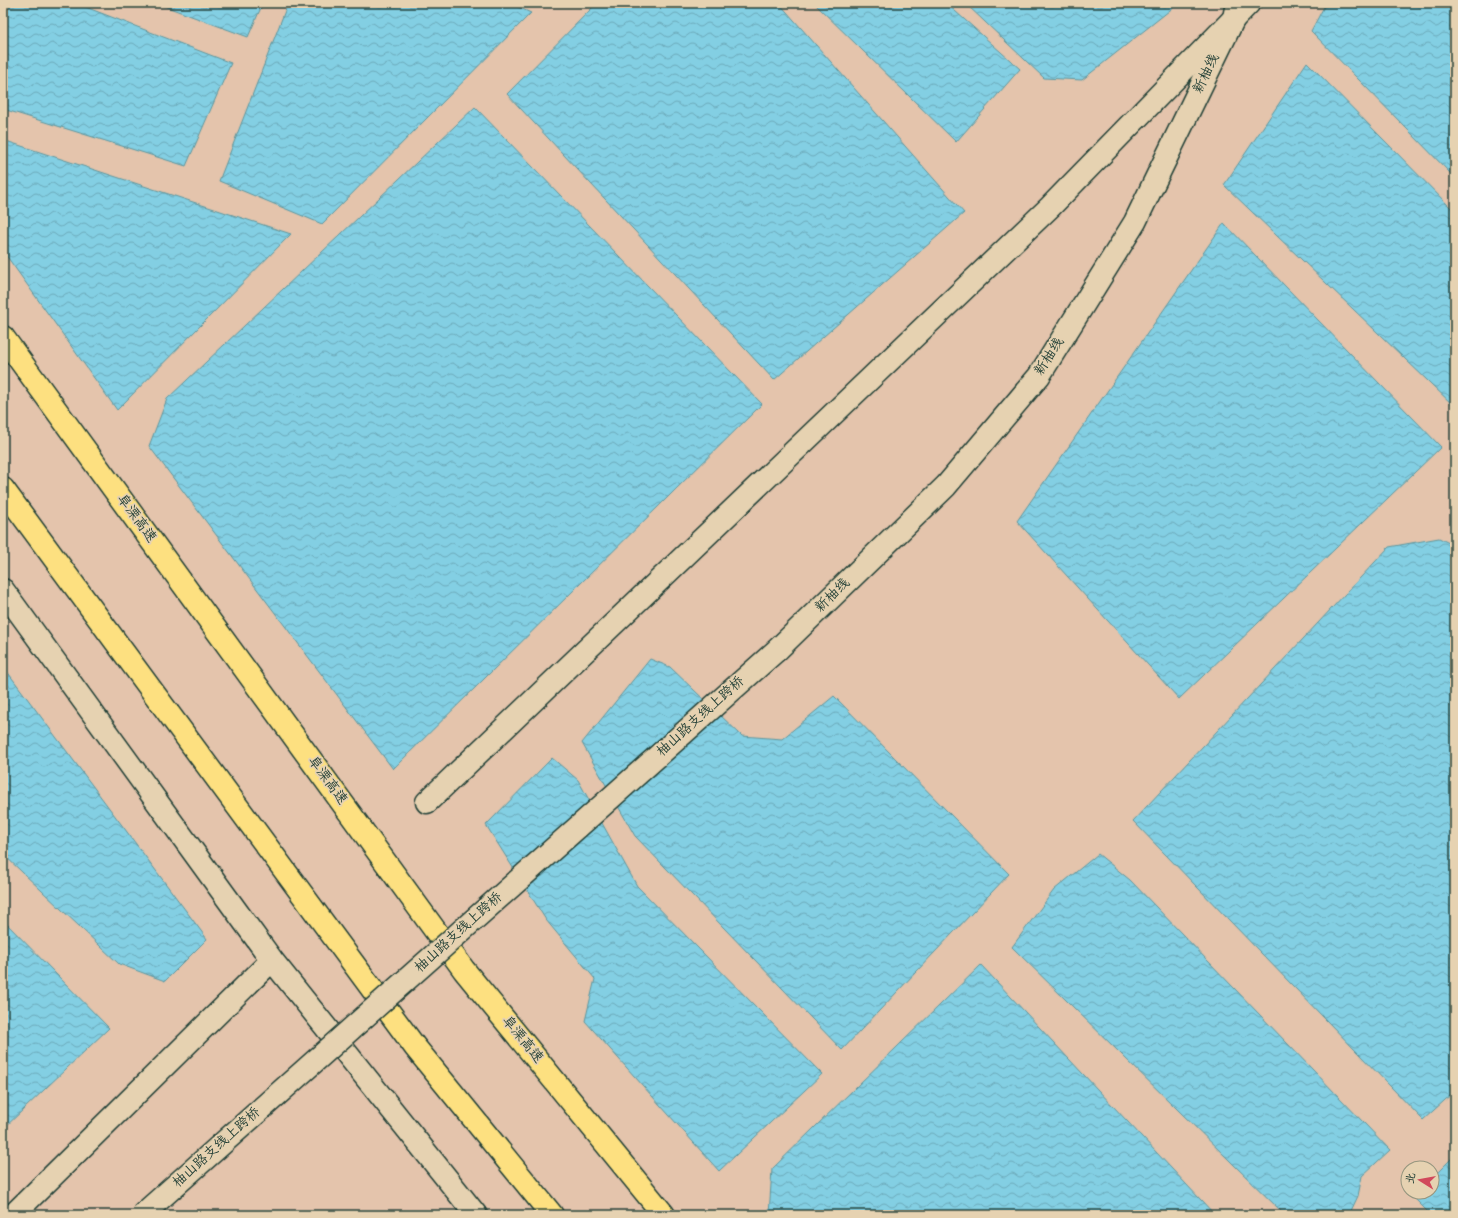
<svg xmlns="http://www.w3.org/2000/svg" width="1458" height="1218" font-family="Dekko,'LXGW WenKai TC',sans-serif">
	<defs>
		<pattern id="water-waves" width="16" height="10" patternUnits="userSpaceOnUse"><rect width="16" height="10" fill="#83cfe3"/><path d="M0 5q4-4 8 0t8 0" fill="none" stroke="#6ba9b9"/></pattern>
	</defs>
	<rect width="100%" height="100%" fill="#e4c4ac"/>
	<filter id="ink" filterUnits="userSpaceOnUse"><feTurbulence type="fractalNoise" baseFrequency=".025" numOctaves="2"/><feDisplacementMap in="SourceGraphic" scale="8" xChannelSelector="R" yChannelSelector="G"/><feConvolveMatrix kernelMatrix="1 2 1 2 8 2 1 2 1" color-interpolation-filters="sRGB"/></filter>
	<g filter="url(#ink)">
		<path fill="url(#water-waves)" stroke="#5b959d" d="M 3,3 L 75,3 L 231,63 L 186,166 L 3,109 Z
			M 156,3 L 263,3 L 248,37 Z
			M 288,3 L 509,3 L 531,13 L 322,224 L 219,181 Z
			M 597,3 L 779,3 L 964,213 L 774,380 L 507,94 Z
			M 814,3 L 946,3 L 1020,69 L 956,142 Z
			M 965,3 L 1179,3 L 1082,80 L 1044,78 Z
			M 1326,3 L 1447,3 L 1455,11 L 1455,178 L 1311,31 Z
			M 1307,62 L 1455,212 L 1455,407 L 1224,185 Z
			M 475,107 L 762,404 L 393,769 L 149,446 L 167,399 Z
			M 3,140 L 291,234 L 117,410 L 3,251 Z
			M 1224,223 L 1441,447 L 1179,699 L 1017,521 Z
			M 1439,538 L 1455,546 L 1455,1091 L 1423,1120 L 1133,821 L 1389,547 Z
			M 650,659 L 670,667 L 742,736 L 782,739 L 834,696 L 1009,874 L 842,1050 L 635,836 L 582,743 Z
			M 3,666 L 207,939 L 165,981 L 119,964 L 3,854 Z
			M 552,758 L 578,780 L 637,886 L 822,1074 L 719,1171 L 585,1021 L 595,979 L 546,920 L 486,825 Z
			M 1098,854 L 1130,880 L 1390,1150 L 1362,1176 L 1358,1196 L 1349,1215 L 1285,1215 L 1012,947 L 1054,890 Z
			M 3,920 L 109,1028 L 3,1129 Z
			M 981,965 L 1215,1215 L 769,1215 L 772,1169 Z
			M 1455,1155 L 1455,1215 L 1431,1215 L 1413,1197 L 1418,1192 L 1432,1192 L 1432,1178 Z"/>
		<g fill="none" stroke-linecap="round" stroke-linejoin="round">
			<g stroke="#1f3d34" stroke-width="25">
				<path id="tertiary" d="M 3,590 L 272,960 L 476,1215
					M 427,802 L 1050,207 L 1249,3
					M 13,1215 L 272,960"/>
			</g>
			<g stroke="#1f3d34" stroke-width="25">
				<path id="secondary" d="M 777,650 L 946,486 L 1039,376 L 1135,222 L 1234,18 L 1237,3"/>
			</g>
			<g stroke="#1f3d34" stroke-width="25">
				<path id="motorway" d="M 3,337 L 464,970 L 664,1215
					M 3,489 L 415,1047 L 552,1215"/>
			</g>
			<use href="#tertiary" stroke="#e6d2b1" stroke-width="22"/>
			<use href="#secondary" stroke="#e6d2b1" stroke-width="22"/>
			<use href="#motorway" stroke="#fde080" stroke-width="22"/>
			<g stroke="#1f3d34" stroke-width="25" stroke-linecap="butt">
				<path id="secondary-bridge" d="M 142,1215 L 777,650"/>
			</g>
			<use href="#secondary-bridge" stroke="#e6d2b1" stroke-width="22"/>
		</g>
	</g>
	<g text-anchor="middle" dominant-baseline="central" stroke-width="3.5" stroke-linejoin="round" paint-order="stroke">
		<g font-size="14" fill="#1f3d34" stroke="#e6d2b1">
			<text transform="translate(1207 74) rotate(-64)">新柚线</text>
			<text transform="translate(1050 357) rotate(-57)">新柚线</text>
			<text transform="translate(136 519) rotate(54)">阜溧高速</text>
			<text transform="translate(833 596) rotate(-44)">新柚线</text>
			<text transform="translate(701 717) rotate(-42)">柚山路支线上跨桥</text>
			<text transform="translate(327 781) rotate(54)">阜溧高速</text>
			<text transform="translate(459 933) rotate(-42)">柚山路支线上跨桥</text>
			<text transform="translate(522 1040) rotate(51)">阜溧高速</text>
			<text transform="translate(217 1148) rotate(-42)">柚山路支线上跨桥</text>
		</g>
	</g>
	<rect width="1458" height="1218" fill="none" stroke="#e6d2b1" stroke-width="16"/>
	<rect x="8" y="8" width="1442" height="1202" fill="none" stroke="#1f3d34" stroke-width="1.5" filter="url(#ink)"/>
	<g transform="translate(1420 1180) rotate(281)"><circle r="19" fill="#e6d2b1" stroke="#96967f"/>
	<path d="M0-3L7 15L0 10L-7 15Z" fill="#d1495b"/>
	<text y="-6" font-size="11" font-weight="bold" text-anchor="middle" fill="#1f3d34">北</text>
	</g>
</svg>
